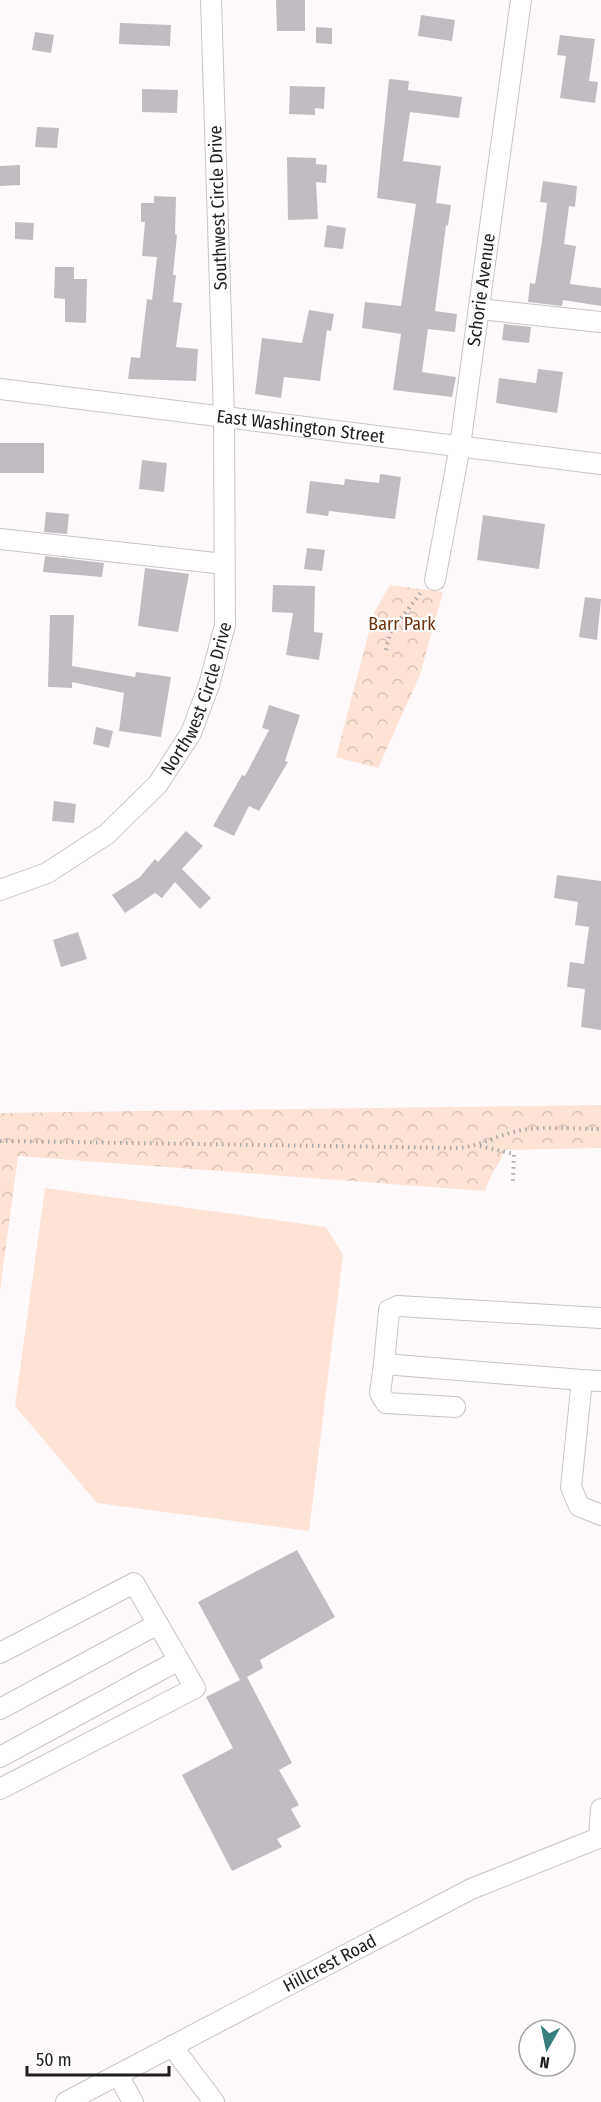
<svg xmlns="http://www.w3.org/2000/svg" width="601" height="2102" font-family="'Fira Sans Condensed',sans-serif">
	<defs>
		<pattern id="forest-crowns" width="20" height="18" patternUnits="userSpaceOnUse" patternTransform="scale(1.5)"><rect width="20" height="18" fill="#fde2d5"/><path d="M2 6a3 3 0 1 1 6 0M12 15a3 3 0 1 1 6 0" fill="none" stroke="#d8c1b6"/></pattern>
	</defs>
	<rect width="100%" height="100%" fill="#fefafc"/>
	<path fill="url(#forest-crowns)" d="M 390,585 L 443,592 L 420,675 L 378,768 L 336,757 L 374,613 Z
		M 601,1105 L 601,1148 L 505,1150 C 499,1165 489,1176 485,1191 L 18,1156 L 0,1291 L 0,1113 Z"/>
	<path fill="#fde2d5" d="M 45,1188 L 326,1227 L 343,1255 L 309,1531 L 97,1503 L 15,1406 Z"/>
	<path fill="#c0bcc2" d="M 276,0 L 305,0 L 305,31 L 277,31 Z
		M 421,15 L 455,20 L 452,41 L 418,36 Z
		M 120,23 L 171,25 L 170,46 L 119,44 Z
		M 316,27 L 332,28 L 332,44 L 316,43 Z
		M 35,32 L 54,35 L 51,53 L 32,50 Z
		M 560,35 L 595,39 L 589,81 L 598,82 L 595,103 L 560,98 L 566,56 L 557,55 Z
		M 389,79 L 409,81 L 408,90 L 462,97 L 459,118 L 410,112 L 403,161 L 441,166 L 436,203 L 451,205 L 448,226 L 446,225 L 435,311 L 457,314 L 455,332 L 428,329 L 422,372 L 456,377 L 452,397 L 393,390 L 401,334 L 362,328 L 365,302 L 401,306 L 416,204 L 377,198 Z
		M 290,86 L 325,87 L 324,109 L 315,108 L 315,115 L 289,114 Z
		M 142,89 L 178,90 L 177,113 L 142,112 Z
		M 37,127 L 59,128 L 57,148 L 35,147 Z
		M 287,157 L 316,158 L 316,164 L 327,165 L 326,183 L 316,182 L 318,219 L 288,220 Z
		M 20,165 L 20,185 L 0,186 L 0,166 Z
		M 543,181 L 577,186 L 575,207 L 569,206 L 564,244 L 576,246 L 570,284 L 601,288 L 601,306 L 563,300 L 562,306 L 528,302 L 530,283 L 535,284 L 542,241 L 547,203 L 540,202 Z
		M 154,196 L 176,197 L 175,234 L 177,235 L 173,275 L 176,275 L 173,302 L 182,303 L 176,347 L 198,349 L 196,381 L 128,379 L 131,357 L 140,358 L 147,299 L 152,300 L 157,257 L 142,256 L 145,222 L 141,222 L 141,203 L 154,203 Z
		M 15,222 L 34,223 L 33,240 L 15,239 Z
		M 327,225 L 346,228 L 343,249 L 324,247 Z
		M 55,267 L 74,267 L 74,279 L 87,279 L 86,323 L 65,322 L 65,299 L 54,298 Z
		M 309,310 L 334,314 L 331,331 L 327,330 L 320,381 L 284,377 L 281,398 L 255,394 L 262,338 L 302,343 Z
		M 504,324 L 531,327 L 529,343 L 502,340 Z
		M 538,369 L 563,372 L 557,413 L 496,403 L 499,378 L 536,383 Z
		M 0,443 L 44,443 L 44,473 L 0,473 Z
		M 142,460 L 167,463 L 164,492 L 139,489 Z
		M 380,474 L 401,477 L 395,519 L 329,511 L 328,516 L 306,513 L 310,481 L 344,485 L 345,479 L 379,483 Z
		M 46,512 L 69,514 L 67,534 L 44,532 Z
		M 483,515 L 545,524 L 539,569 L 477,560 Z
		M 307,548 L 325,550 L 322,571 L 304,569 Z
		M 45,556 L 104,563 L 102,577 L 43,572 Z
		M 145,568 L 189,574 L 178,632 L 138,626 Z
		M 273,585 L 315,586 L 314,632 L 323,633 L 319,660 L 286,655 L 293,613 L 272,612 Z
		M 585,597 L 601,599 L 597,640 L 579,637 Z
		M 50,615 L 74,615 L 72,666 L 135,677 L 136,672 L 171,677 L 161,737 L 119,731 L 124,693 L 72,682 L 72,688 L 48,687 Z
		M 269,705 L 300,715 L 285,761 L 288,762 L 259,811 L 249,806 L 234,836 L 213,826 L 242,775 L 245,776 L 269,730 L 262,728 Z
		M 96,727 L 113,731 L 109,748 L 93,744 Z
		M 54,801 L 76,804 L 74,823 L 52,821 Z
		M 186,831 L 203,846 L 182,869 L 211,898 L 200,909 L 175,882 L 162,898 L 155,893 L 125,913 L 112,895 L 140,877 L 155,859 L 158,862 Z
		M 557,875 L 601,881 L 601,1030 L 581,1027 L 585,989 L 567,987 L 570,962 L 584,964 L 589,927 L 575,925 L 578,902 L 554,898 Z
		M 78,932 L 87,959 L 61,967 L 53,940 Z
		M 297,1550 L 335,1617 L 260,1660 L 263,1668 L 247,1677 L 292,1763 L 279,1770 L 299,1805 L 291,1809 L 301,1827 L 277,1839 L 282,1847 L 232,1871 L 182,1775 L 233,1748 L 206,1697 L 240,1680 L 198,1602 Z"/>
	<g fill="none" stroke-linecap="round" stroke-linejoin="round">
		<g stroke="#c9c2c6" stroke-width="22">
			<g id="minor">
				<path d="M 479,309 L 601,322"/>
				<path id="s1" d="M 0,389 L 601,464"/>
				<path d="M 0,539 L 224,564"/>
				<path id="s2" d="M 435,580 L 460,446 L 521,0"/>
				<path id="s3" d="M 0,890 L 47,873 L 107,834 L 158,784 L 191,733 L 209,685 L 225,625 L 224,417 L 211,0"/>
				<path d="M 384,1364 L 380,1393 L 386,1403 L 455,1407"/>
				<path d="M 582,1380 L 384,1364 L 389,1310 L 398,1306 L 601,1318"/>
				<path d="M 601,1381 L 582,1380 L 571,1487 L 579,1506 L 601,1515"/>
				<path d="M 0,1653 L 134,1583 L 195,1688 L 0,1789"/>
				<path d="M 0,1709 L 158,1624"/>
				<path d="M 0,1757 L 179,1660"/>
				<path d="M 599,1838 L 601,1809"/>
				<path d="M 172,2046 L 214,2102"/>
				<path d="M 118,2075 L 133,2102"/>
				<path id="s4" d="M 66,2102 L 471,1889 L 601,1837"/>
			</g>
		</g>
		<path stroke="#aba7a9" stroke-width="4" stroke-dasharray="1.5 4.5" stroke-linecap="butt" d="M 386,650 L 390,633 L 422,591
			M 0,1141 L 459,1148 C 479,1146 494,1137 513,1132 C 540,1125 573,1129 601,1129
			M 480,1146 L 514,1154 L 513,1182"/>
		<use href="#minor" stroke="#fff" stroke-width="20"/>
	</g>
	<g text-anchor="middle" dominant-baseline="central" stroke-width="4.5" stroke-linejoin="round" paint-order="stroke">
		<g font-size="18" fill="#1f1d1e" stroke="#fff">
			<text transform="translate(218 208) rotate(-92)">Southwest Circle Drive</text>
			<text stroke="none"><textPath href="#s2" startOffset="294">Schorie Avenue</textPath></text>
			<text stroke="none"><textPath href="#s1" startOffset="303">East Washington Street</textPath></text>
			<text stroke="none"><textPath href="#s3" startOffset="288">Northwest Circle Drive</textPath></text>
			<text stroke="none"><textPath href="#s4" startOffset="298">Hillcrest Road</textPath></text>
		</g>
		<g font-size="18" fill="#6f320e" stroke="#fff">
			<text x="402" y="624">Barr Park</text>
		</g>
	</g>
	<g transform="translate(547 2048) rotate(189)"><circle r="28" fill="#ffffff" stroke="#a5a5a5" stroke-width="1.5"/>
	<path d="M0-4.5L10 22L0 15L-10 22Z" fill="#367e7d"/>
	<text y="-9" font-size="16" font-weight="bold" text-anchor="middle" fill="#1f1d1e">N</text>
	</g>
	<path d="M27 2066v9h142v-9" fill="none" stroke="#1f1d1e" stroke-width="3"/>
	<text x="36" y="2066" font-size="18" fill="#1f1d1e" stroke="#ffffff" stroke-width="4.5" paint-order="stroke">50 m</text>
</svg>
